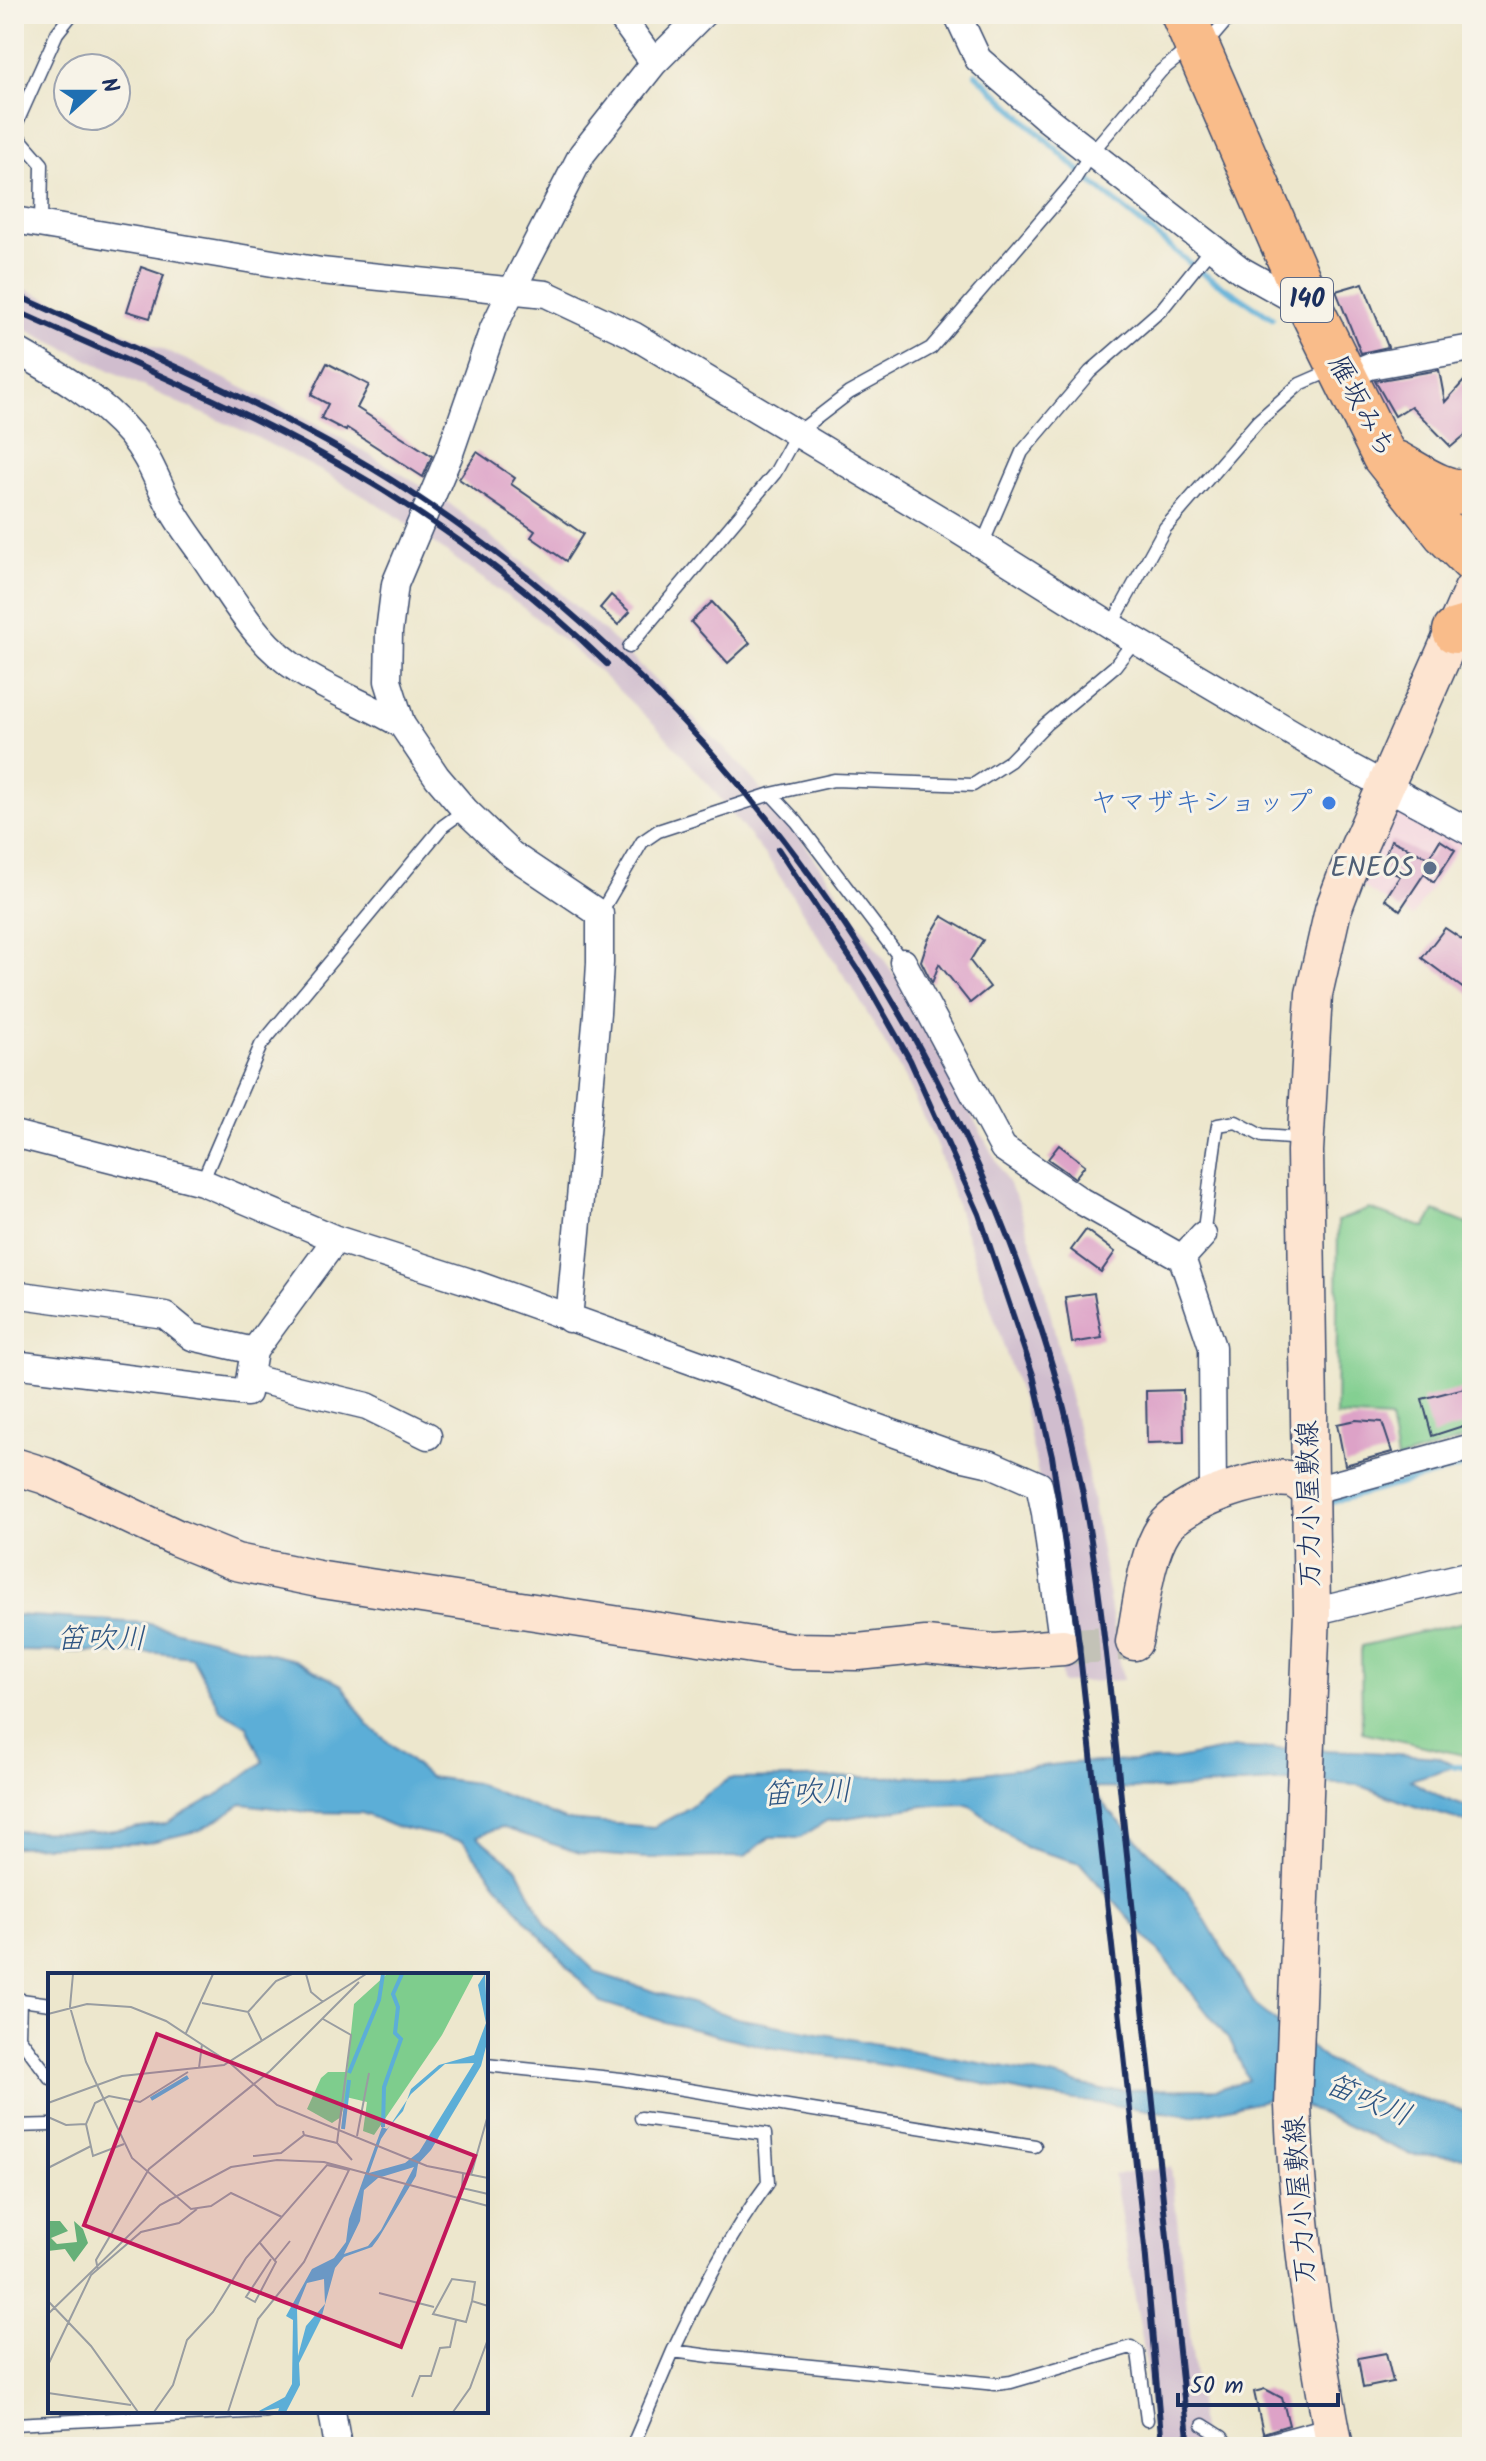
<svg xmlns="http://www.w3.org/2000/svg" width="1486" height="2461" font-family="Kalam,'Klee One',sans-serif">
	<rect width="100%" height="100%" fill="#f7f3e8"/>
	<filter id="ink" filterUnits="userSpaceOnUse"><feTurbulence type="fractalNoise" baseFrequency=".0125" numOctaves="2"/><feDisplacementMap in="SourceGraphic" scale="16" xChannelSelector="R" yChannelSelector="G"/><feConvolveMatrix kernelMatrix="1 2 1 2 8 2 1 2 1" color-interpolation-filters="sRGB"/></filter>
	<filter id="wash" filterUnits="userSpaceOnUse"><feTurbulence type="fractalNoise" baseFrequency=".006" numOctaves="4" result="noise"/><feDisplacementMap in="SourceGraphic" scale="32" xChannelSelector="R" yChannelSelector="G"/><feGaussianBlur stdDeviation="1.8" result="paint"/><feColorMatrix in="noise" values="0 0 0 0 0 0 0 0 0 0 0 0 0 0 0 0 0 1.4 0 .05"/><feComposite in="paint" operator="in"/></filter>
	<g filter="url(#wash)">
		<rect width="100%" height="100%" fill="#ede7cd"/>
		<path fill="#f4cfde" d="M 1383,786 L 1469,832 L 1412,917 L 1371,892 L 1347,873 Z"/>
		<path fill="#d0bdce" d="M 14,284 L 191,362 L 326,429 L 445,500 L 548,582 L 619,645 L 737,761 L 794,828 L 900,983 L 1018,1201 L 1039,1265 L 1087,1469 L 1123,1680 L 1062,1683 L 1039,1479 L 1024,1407 L 935,1141 L 901,1071 L 857,996 L 771,863 L 710,786 L 657,727 L 592,665 L 526,610 L 392,513 L 323,472 L 246,432 L 176,402 L 14,324 Z
			M 1171,2167 L 1203,2447 L 1154,2447 L 1143,2344 L 1114,2175 Z"/>
		<path fill="#7ecd8d" stroke="#4c7e76" stroke-width="2" d="M 1369,1209 L 1425,1228 L 1435,1211 L 1472,1226 L 1472,1437 L 1397,1460 L 1390,1419 L 1336,1416 L 1338,1221 Z
			M 1472,1620 L 1472,1757 L 1362,1732 L 1361,1646 Z"/>
		<path fill="#5caed7" stroke="#3c6e9a" stroke-width="2" fill-rule="evenodd" d="M 14,1615 L 145,1623 L 295,1660 L 342,1685 L 368,1725 L 429,1777 L 475,1783 L 565,1820 L 654,1827 L 682,1812 L 729,1779 L 956,1776 L 1069,1763 L 1172,1760 L 1234,1748 L 1355,1751 L 1438,1757 L 1457,1766 L 1410,1780 L 1440,1797 L 1472,1809 L 1472,1824 L 1414,1806 L 1359,1785 L 1289,1781 L 1164,1789 L 1090,1788 L 1111,1813 L 1189,1892 L 1256,2006 L 1328,2061 L 1402,2093 L 1472,2113 L 1472,2157 L 1411,2155 L 1283,2096 L 1192,2116 L 1032,2094 L 916,2070 L 762,2046 L 668,2023 L 600,2002 L 524,1918 L 463,1841 L 393,1826 L 362,1813 L 308,1812 L 242,1804 L 200,1830 L 147,1843 L 14,1847 L 14,1831 L 97,1832 L 165,1824 L 222,1792 L 263,1762 L 247,1726 L 220,1710 L 192,1657 L 157,1653 L 14,1651 ZM 968,1804 L 1025,1847 L 1080,1863 L 1160,1953 L 1232,2044 L 1248,2080 L 1218,2089 L 1101,2090 L 1055,2077 L 737,2018 L 597,1973 L 546,1925 L 517,1868 L 477,1836 L 501,1827 L 580,1853 L 646,1858 L 744,1857 L 770,1837 L 801,1837 L 826,1821 L 931,1805 Z"/>
		<g fill="none" stroke-linecap="round" stroke-linejoin="round">
			<path stroke="#5caed7" stroke-width="6" d="M 976,74 L 1090,181 L 1202,273 L 1272,318
				M 1321,1505 L 1472,1464
				M 1452,1766 L 1472,1766"/>
		</g>
		<g id="blocks">
			<path fill="#dda2c7" d="M 141,267 L 164,275 L 150,318 L 127,311 Z
				M 1363,283 L 1388,347 L 1361,353 L 1336,291 Z
				M 327,363 L 369,385 L 357,408 L 432,456 L 423,477 L 347,428 L 346,431 L 321,418 L 328,404 L 311,395 Z
				M 1439,370 L 1445,402 L 1472,372 L 1472,429 L 1451,447 L 1411,406 L 1395,416 L 1375,381 Z
				M 477,452 L 515,478 L 511,484 L 583,534 L 566,561 L 531,537 L 535,531 L 459,479 Z
				M 611,595 L 630,612 L 618,625 L 600,608 Z
				M 712,602 L 750,643 L 728,663 L 691,622 Z
				M 1391,840 L 1429,858 L 1440,840 L 1455,850 L 1434,882 L 1424,874 L 1400,910 L 1385,899 L 1400,876 L 1381,867 Z
				M 942,916 L 983,940 L 970,961 L 990,987 L 970,1003 L 939,964 L 932,983 L 921,961 L 928,940 Z
				M 1445,928 L 1472,946 L 1472,995 L 1422,958 Z
				M 1059,1145 L 1085,1165 L 1075,1178 L 1048,1159 Z
				M 1086,1230 L 1115,1252 L 1101,1272 L 1071,1250 Z
				M 1094,1293 L 1102,1338 L 1072,1343 L 1065,1297 Z
				M 1472,1386 L 1472,1423 L 1432,1436 L 1422,1399 Z
				M 1183,1390 L 1184,1442 L 1147,1443 L 1146,1391 Z
				M 1356,1420 L 1382,1422 L 1392,1452 L 1345,1465 L 1337,1424 Z
				M 1386,2353 L 1393,2382 L 1363,2388 L 1358,2358 Z
				M 1265,2389 L 1282,2398 L 1289,2425 L 1263,2433 L 1254,2392 Z"/>
		</g>
	</g>
	<g filter="url(#ink)">
		<use href="#blocks" fill-opacity="0" stroke="#3a4b6f" stroke-width="2"/>
		<g fill="none" stroke-linecap="round" stroke-linejoin="round">
			<path stroke="#c3c2b7" stroke-width="36" stroke-dasharray="36 18" stroke-linecap="butt" d="M 1063,1647 L 1134,1642"/>
			<g stroke="#3a4b6f" stroke-width="15">
				<path id="lane" d="M 14,129 L 57,33 L 72,14
					M 14,132 L 42,164 L 41,224
					M 982,545 L 1022,452 L 1090,372 L 1162,309 L 1212,247
					M 1111,626 L 1165,528 L 1258,421 L 1300,384 L 1332,370
					M 629,647 L 775,473 L 797,433 L 849,393 L 931,348 L 1071,185 L 1091,153 L 1161,71 L 1197,42 L 1214,35 L 1232,14
					M 771,794 L 797,822 L 903,962
					M 600,914 L 642,842 L 658,831 L 771,794 L 834,780 L 973,785 L 1010,761 L 1046,724 L 1115,666 L 1135,640
					M 202,1182 L 261,1045 L 443,826 L 465,810
					M 1203,1235 C 1209,1198 1211,1162 1218,1125 L 1236,1122 L 1262,1136 L 1304,1139
					M 14,1999 L 50,2004
					M 20,1999 L 19,2037 L 50,2078
					M 486,2065 L 621,2079 L 1035,2146
					M 641,2118 L 765,2134 L 768,2183 C 729,2235 701,2292 673,2351
					M 14,2126 L 50,2125
					M 14,2424 L 267,2411
					M 1203,2425 L 1222,2437 L 1229,2447
					M 632,2447 L 673,2351 L 710,2356 L 996,2384 L 1011,2382 L 1131,2347 L 1138,2352 L 1147,2420"/>
			</g>
			<g stroke="#3a4b6f" stroke-width="29">
				<path id="street" d="M 619,14 L 654,63
					M 957,14 L 978,59 L 1046,118 L 1241,270 L 1311,309
					M 14,220 L 321,271 L 546,294 L 633,335 L 953,527 L 1111,626 L 1345,764 L 1472,833
					M 14,349 C 55,372 100,398 131,435 C 149,457 157,481 169,504 C 179,524 194,542 206,560 C 223,585 239,612 259,635 C 298,682 352,695 402,725
					M 1343,377 L 1370,366 L 1472,348
					M 903,962 L 1003,1148 L 1081,1201 L 1182,1258 L 1203,1235
					M 14,1134 L 202,1182 L 336,1239 L 467,1281 L 960,1457 L 991,1464 L 1039,1485 L 1045,1513 L 1063,1647
					M 1182,1258 L 1212,1347 L 1213,1497
					M 14,1294 L 165,1315 L 192,1337 L 254,1351
					M 569,1319 L 597,1013 L 600,963 L 600,914 L 511,854 L 465,810 L 437,777 L 402,725 L 388,681 L 389,632 L 395,584 L 449,456 L 493,329 L 512,290 L 582,154 L 654,63 L 703,14
					M 14,1364 L 247,1393 L 254,1351 L 336,1239
					M 250,1378 L 367,1406 L 428,1436
					M 1310,1491 L 1472,1447
					M 1312,1612 L 1472,1574
					M 332,2411 L 338,2447
					M 1269,2447 L 1332,2430"/>
			</g>
			<g stroke="#3a4b6f" stroke-width="39">
				<path id="secondary" d="M 14,1466 L 46,1476 L 177,1538 L 236,1562 L 323,1580 L 792,1651 L 858,1652 L 926,1645 L 994,1652 L 1063,1647
					M 1134,1642 C 1141,1609 1145,1556 1164,1528 C 1182,1502 1257,1475 1289,1479 C 1296,1480 1304,1487 1310,1491
					M 1335,2447 C 1313,2333 1297,2221 1293,2105 L 1312,1612 L 1305,1151 L 1314,994 L 1333,910 L 1347,873 L 1472,590"/>
			</g>
			<g stroke="#3a4b6f" stroke-width="47">
				<path id="highway" d="M 1183,14 L 1311,309 L 1384,456 L 1445,533 L 1472,560
					M 1396,463 C 1421,477 1443,494 1472,492
					M 1455,631 L 1472,626"/>
			</g>
			<use href="#lane" stroke="#fff" stroke-width="12"/>
			<use href="#street" stroke="#fff" stroke-width="26"/>
			<use href="#secondary" stroke="#fde4d0" stroke-width="36"/>
			<use href="#highway" stroke="#f9bc8a" stroke-width="44"/>
			<path stroke="#1b2f5e" stroke-width="6" d="M 14,294 C 155,358 299,416 428,504 C 730,708 949,1019 1053,1368 C 1097,1517 1108,1673 1124,1827 C 1146,2033 1167,2240 1189,2447
				M 14,310 C 95,347 178,382 258,421 C 385,483 506,566 607,664
				M 778,849 L 864,979 L 910,1060 L 979,1214 L 1033,1375 L 1052,1456 L 1077,1627 L 1145,2247 L 1162,2447"/>
		</g>
	</g>
	<circle fill="#3f7fe0" stroke="#f7f3e8" stroke-width="3" cx="1329" cy="803" r="8"/>
	<circle fill="#5c6f8a" stroke="#f7f3e8" stroke-width="3" cx="1430" cy="868" r="8"/>
	<g text-anchor="middle" dominant-baseline="central" stroke-width="6" stroke-linejoin="round" paint-order="stroke">
		<rect fill="#f7f3e8" stroke="#5d6a87" stroke-width="2" x="1281" y="278" width="52" height="44" rx="6"/>
		<g font-size="26" font-weight="bold" fill="#1b2f5e">
			<text x="1307" y="300">140</text>
		</g>
		<g font-size="28" fill="#1b2f5e" stroke="#f7f3e8">
			<text transform="translate(1361 407) rotate(62)">雁坂みち</text>
			<text transform="translate(1310 1504) rotate(-91)">万力小屋敷線</text>
			<text transform="translate(1301 2200) rotate(-94)">万力小屋敷線</text>
		</g>
		<g font-size="28" fill="#366cbe" stroke="#f7f3e8" text-anchor="end">
			<text x="1313" y="803">ヤマザキショップ</text>
		</g>
		<g font-size="28" fill="#4e5e75" stroke="#f7f3e8" text-anchor="end">
			<text x="1414" y="868">ENEOS</text>
		</g>
		<g font-size="30" font-style="italic" fill="#2e5582" stroke="#f7f3e8">
			<text x="101" y="1640">笛吹川</text>
			<text transform="translate(807 1794) rotate(-3)">笛吹川</text>
			<text transform="translate(1368 2101) rotate(23)">笛吹川</text>
		</g>
	</g>
	<g transform="translate(48 1973)">
		<rect width="440" height="440" fill="#ede7cd"/>
		<path d="M 339,1 L 426,1 L 394,62 L 326,162 L 315,158 L 319,129 L 298,124 L 293,144 L 284,150 L 259,136 L 273,105 L 280,99 L 299,99 L 306,31 Z" fill="#7ecd8d"/>
		<path d="M 0,248 L 12,248 L 20,258 L 3,265 L 9,271 L 29,269 L 26,248 L 35,256 L 40,270 L 26,289 L 17,276 L 0,278 Z" fill="#66b078"/>
		<path d="M 437,1 L 440,66 L 433,93 L 383,177 L 370,191 L 368,203 L 330,266 L 324,274 L 296,284 L 287,295 L 273,346 L 251,390 L 252,412 L 238,439 L 230,439 L 231,435 L 209,439 L 237,424 L 244,411 L 245,347 L 238,343 L 264,296 L 286,285 L 298,269 L 301,246 L 334,154 L 339,156 L 355,138 L 363,116 L 391,92 L 426,82 L 438,50 L 430,12 ZM 426,90 L 371,179 L 357,190 L 321,200 L 333,166 L 363,121 L 397,91 ZM 366,194 L 333,257 L 320,273 L 296,281 L 312,248 L 316,217 L 330,205 ZM 276,306 L 277,331 L 258,353 L 250,383 L 249,335 L 259,310 Z" fill="#5caed7" fill-rule="evenodd"/>
		<path fill="none" stroke="#5caed7" stroke-width="4" d="M 301,100 L 331,27 L 335,1M 103,126 L 140,104M 335,154 L 336,114 L 353,66 L 347,60 L 350,34 L 345,21 L 354,1M 295,156 L 301,107"/>
		<path fill="none" stroke="#999da1" stroke-width="2" d="M 25,1 L 22,34 L 38,89 L 84,185 L 143,236 L 163,233 L 183,220 L 234,244M 258,1 L 263,19 L 275,29M 154,30 L 200,39 L 228,8 L 244,1M 200,39 L 214,68M 0,41 L 39,31 L 83,34 L 118,48 L 182,90M 275,46 L 303,62 L 289,170 L 304,187M 138,60 L 165,1M 182,90 L 229,132 L 379,193 L 440,205M 151,95 L 154,71M 0,130 L 74,103 L 176,92 L 318,1M 0,144 L 18,152 L 38,151M 256,162 L 289,170M 309,163 L 321,100M 76,171 L 45,183 L 38,151 L 47,130 L 61,123 L 92,129 L 140,99M 205,183 L 233,180 L 256,162 L 255,158M 0,195 L 43,173M 415,201 L 414,215 L 440,221M 423,202 L 440,142M 212,270 L 228,289 L 207,329 L 198,324 L 223,286M 226,288 L 242,268M 50,297 L 48,287 L 101,196 L 222,98 L 311,9M 331,320 L 386,334M 0,328 L 43,373 L 90,439M 424,328 L 427,309 L 404,306 L 385,341 L 418,349 L 424,328 L 440,333M 0,341 L 112,232 L 183,194 L 229,187 L 276,189 L 440,233M 0,392 L 43,302 L 93,259 L 131,250 L 149,236M 0,420 L 83,432M 364,424 L 372,403 L 383,403 L 392,375 L 402,374 L 408,347M 106,439 L 125,412 L 139,367 L 165,339 L 198,285 L 279,192 L 301,197 L 256,289 L 210,346 L 180,439M 405,439 L 422,415 L 440,366"/>
		<path fill="#c2185b" fill-opacity="0.15" stroke="#c2185b" stroke-width="4" d="M 109,61 L 427,183 L 353,374 L 36,252 Z"/>
		<rect width="440" height="440" fill="none" stroke="#1b2f5e" stroke-width="4"/>
	</g>
	<rect width="1486" height="2461" fill="none" stroke="#f7f3e8" stroke-width="48"/>
	<g transform="translate(92 92) rotate(69)"><circle r="38" fill="#f7f3e8" stroke="#9fa5b1" stroke-width="2"/>
	<path d="M0-6L14 30L0 20L-14 30Z" fill="#1f6fb2"/>
	<text y="-12" font-size="22" font-weight="bold" text-anchor="middle" fill="#1b2f5e">N</text>
	</g>
	<path d="M1178 2393v12h160v-12" fill="none" stroke="#1b2f5e" stroke-width="4"/>
	<text x="1190" y="2393" font-size="24" fill="#1b2f5e" stroke="#f7f3e8" stroke-width="6" paint-order="stroke">50 m</text>
</svg>
